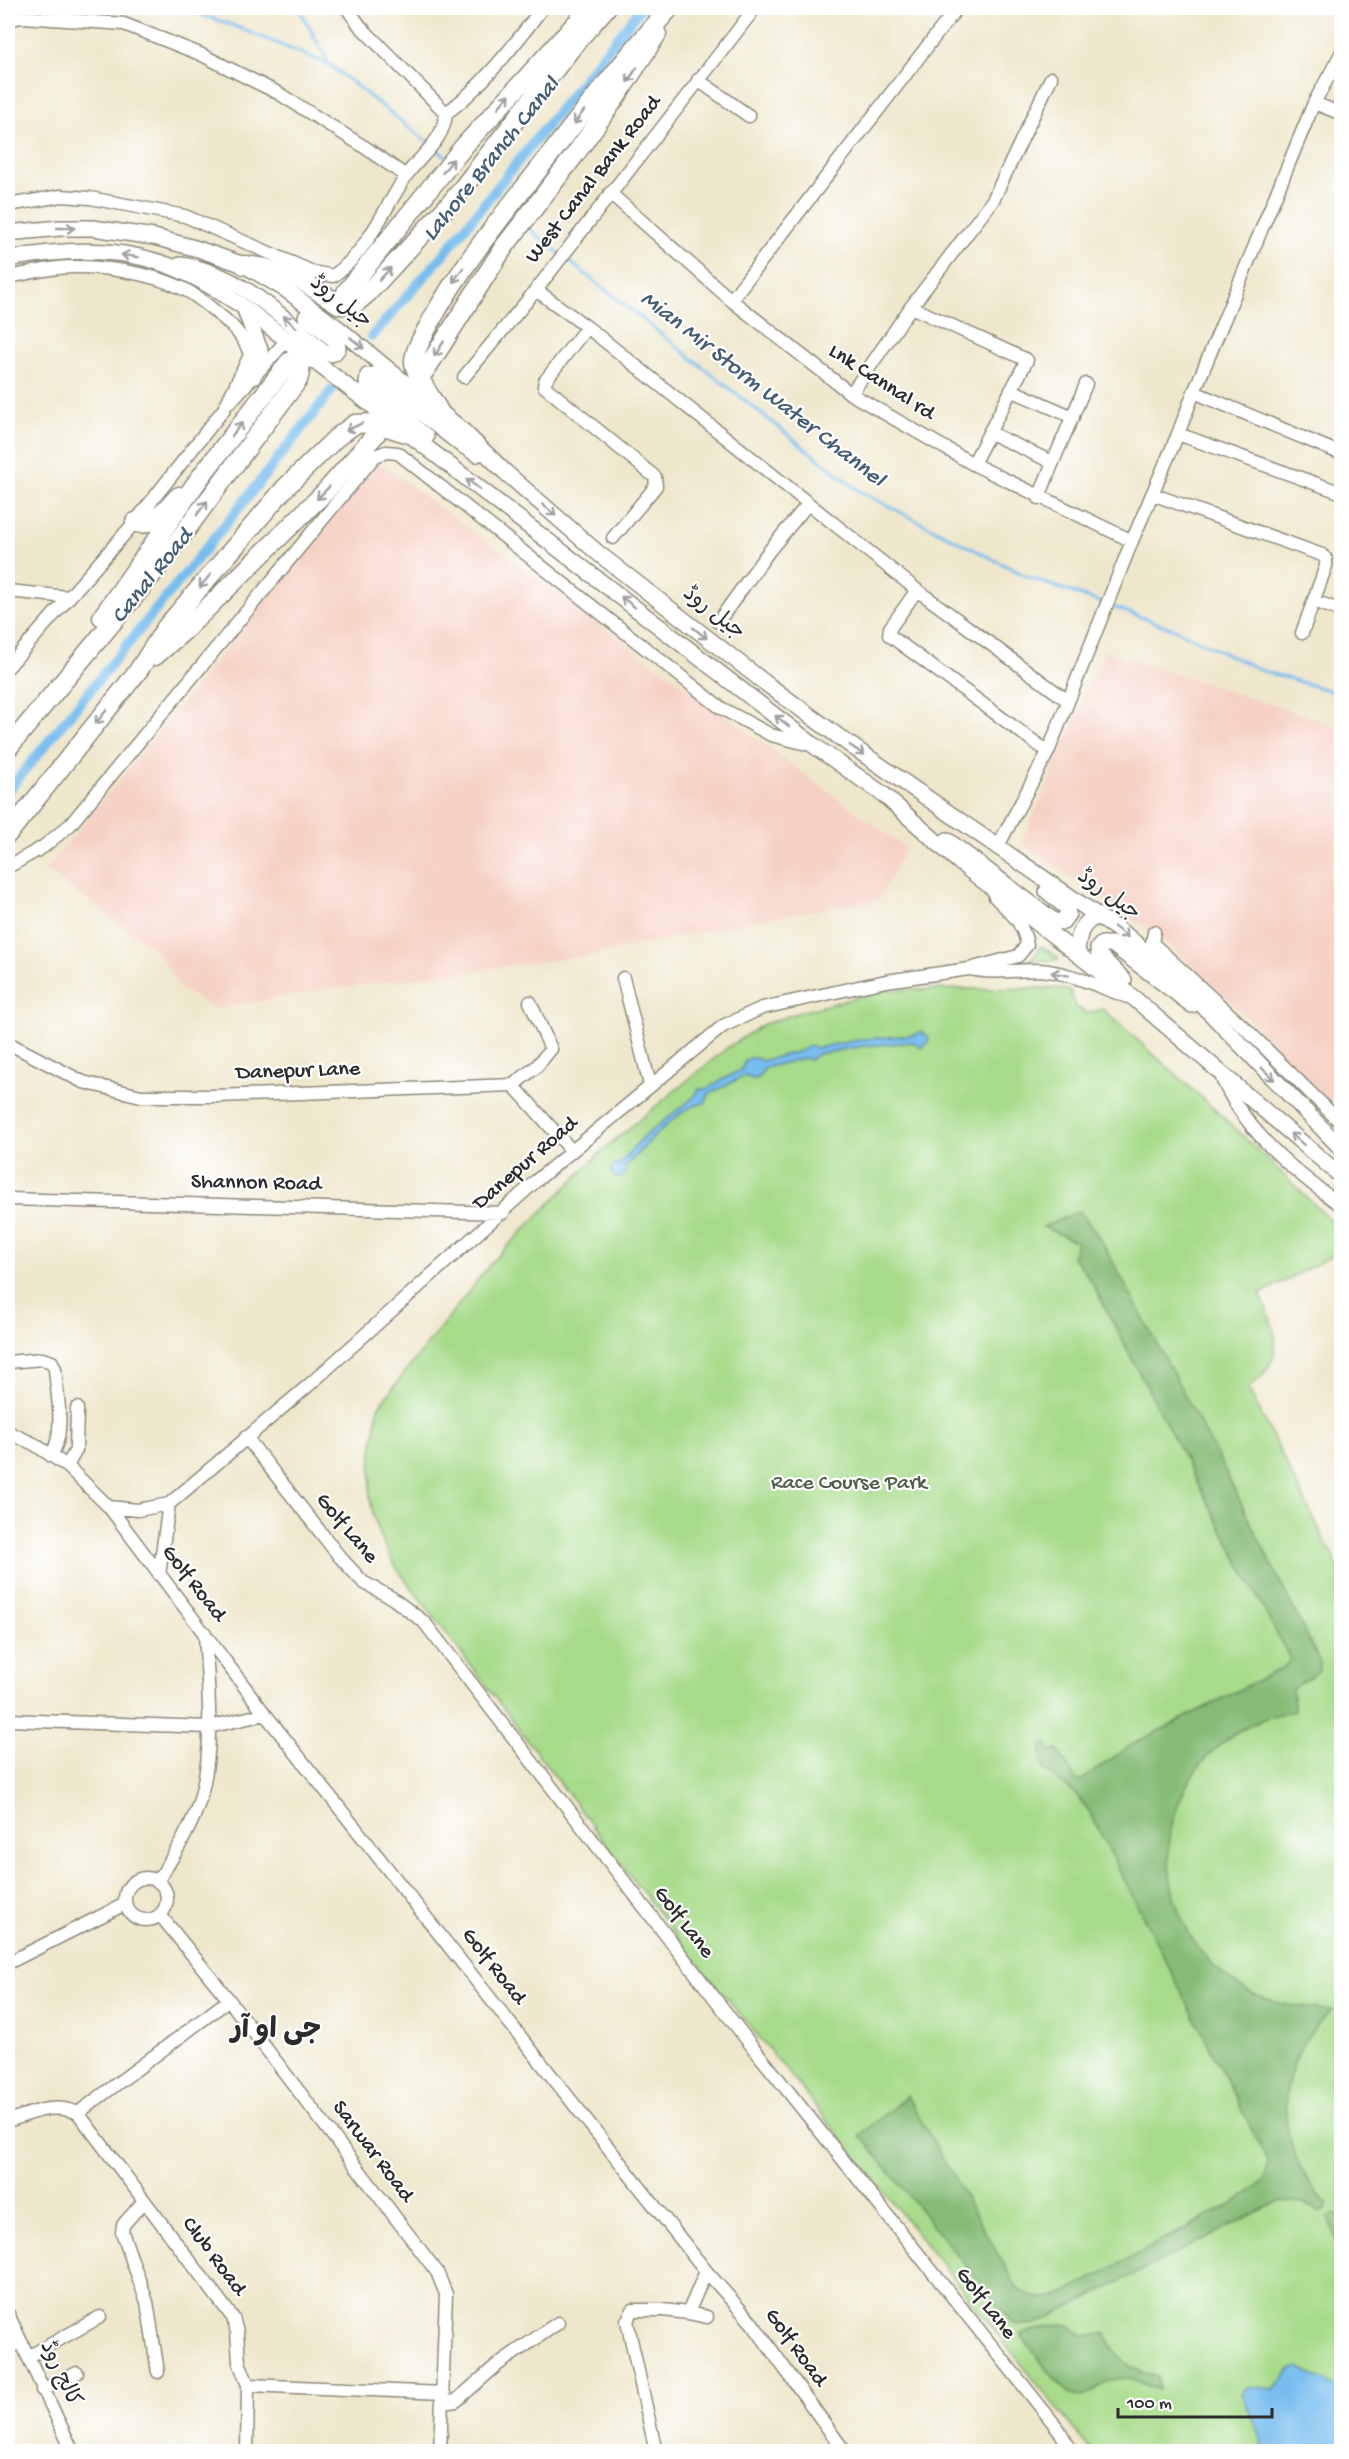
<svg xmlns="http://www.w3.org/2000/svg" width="1349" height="2459" font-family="'Gochi Hand','Playpen Sans Arabic',sans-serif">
	<rect width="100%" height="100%" fill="#fff"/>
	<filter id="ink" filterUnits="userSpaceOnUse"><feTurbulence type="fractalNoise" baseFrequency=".0167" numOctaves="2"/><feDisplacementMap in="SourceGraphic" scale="12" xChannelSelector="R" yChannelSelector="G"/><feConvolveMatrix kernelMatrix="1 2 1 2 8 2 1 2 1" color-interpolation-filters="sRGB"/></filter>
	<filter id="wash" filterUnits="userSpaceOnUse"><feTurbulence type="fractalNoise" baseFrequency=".008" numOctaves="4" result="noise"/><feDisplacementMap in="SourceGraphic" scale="24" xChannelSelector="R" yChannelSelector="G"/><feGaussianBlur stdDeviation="1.35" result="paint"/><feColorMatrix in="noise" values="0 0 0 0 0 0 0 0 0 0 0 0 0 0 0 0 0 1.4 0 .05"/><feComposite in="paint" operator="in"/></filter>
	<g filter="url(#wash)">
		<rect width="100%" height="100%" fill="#efe7cc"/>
		<path fill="#f6d1c5" d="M 378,462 L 906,848 L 878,900 L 752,921 L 592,955 L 325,990 L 215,1009 L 181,989 L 156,950 L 46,870 Z
			M 1104,651 L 1341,727 L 1341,1117 L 1248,1018 L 1170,945 L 1021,843 Z"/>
		<path fill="#a7db8a" stroke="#69835a" stroke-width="1.5" d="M 1041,946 L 1058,958 L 1058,960 L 1028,961 L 1036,954 Z
			M 1057,988 L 1070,991 L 1076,1007 L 1088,1013 L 1103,1009 L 1224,1118 L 1341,1230 L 1341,1251 L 1260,1294 C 1277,1333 1288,1358 1248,1388 L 1341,1573 L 1341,2451 L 1091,2451 L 797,2083 L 686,1949 L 396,1567 L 383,1542 L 373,1515 L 370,1498 L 372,1451 L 378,1407 L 491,1263 L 605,1148 L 727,1048 L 762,1025 L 800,1012 L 886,990 Z"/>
		<path fill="#85bb76" stroke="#587350" stroke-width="1.5" d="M 1080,1211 L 1101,1240 L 1216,1453 L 1320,1662 L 1320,1670 L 1292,1689 L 1295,1710 C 1267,1716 1243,1726 1221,1744 C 1140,1811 1157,1942 1248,1991 C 1274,2005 1302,2008 1332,2010 C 1270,2067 1272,2144 1327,2204 L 1327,2208 L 1320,2212 L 1304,2203 L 1279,2201 L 1036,2324 L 1017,2325 L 1011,2322 L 860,2135 L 907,2096 L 1017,2287 C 1031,2300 1043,2300 1061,2295 L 1238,2200 C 1257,2188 1267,2185 1268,2161 L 1089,1811 C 1085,1806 1082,1800 1077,1796 C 1060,1778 1036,1777 1042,1745 L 1047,1743 L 1049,1751 L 1058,1750 L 1076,1780 L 1082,1780 L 1131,1745 L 1282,1668 L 1289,1662 L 1289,1657 L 1090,1279 L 1077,1261 L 1072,1258 L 1077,1242 L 1043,1227 Z
			M 1334,2213 L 1341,2217 L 1342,2285 L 1333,2286 C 1345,2261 1338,2242 1328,2218 Z
			M 1061,2324 C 1083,2325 1071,2342 1105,2333 C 1114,2357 1133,2373 1158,2376 L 1159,2390 C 1145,2385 1129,2376 1115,2379 C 1098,2382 1088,2404 1070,2394 C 1059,2388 1030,2346 1020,2334 Z"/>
		<path fill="#78bdef" stroke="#52748d" stroke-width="1.5" d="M 921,1032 L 929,1037 L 927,1044 L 921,1047 L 913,1042 L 864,1046 L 818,1054 L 810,1060 L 804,1058 L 765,1068 L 758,1078 L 753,1079 L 744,1076 L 709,1094 L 705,1103 C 679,1106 644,1147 625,1167 L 626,1172 L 622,1177 L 615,1178 L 611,1172 L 612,1166 L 620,1163 L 641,1139 L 694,1097 L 698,1089 L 706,1089 L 742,1069 C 744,1057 753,1055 762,1061 L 803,1050 L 810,1045 L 816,1048 L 864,1039 L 914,1035 Z
			M 1299,2367 L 1341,2390 L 1341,2451 L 1265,2451 L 1242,2393 L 1247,2387 L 1273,2389 L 1291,2370 Z"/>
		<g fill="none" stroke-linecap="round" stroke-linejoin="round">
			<path stroke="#78bdef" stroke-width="3" d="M 181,8 L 232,25 L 330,65 L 430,144
				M 299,8 L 329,64
				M 436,149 L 447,157
				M 527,227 L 559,253
				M 564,257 L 859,491 L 1028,577 L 1105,604
				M 1111,606 L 1176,630 L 1263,671 L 1342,694"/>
			<path stroke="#78bdef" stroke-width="10" d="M 372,336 L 444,254 L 641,8
				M 8,791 L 250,494 L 332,390"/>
		</g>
	</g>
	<g filter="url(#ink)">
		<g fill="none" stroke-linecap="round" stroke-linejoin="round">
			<g stroke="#8d897c" stroke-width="15">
				<path id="minor" d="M 347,8 L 360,26 L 446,113
					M 8,19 L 23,17 L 124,24 L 200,54 L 278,93 L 363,146 L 406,176
					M 698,80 L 749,116
					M 1314,103 L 1342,114
					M 446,113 C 478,91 519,40 542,8
					M 610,193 L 731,300 L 851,394 L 973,464 L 1132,541
					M 8,205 L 61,196 L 90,198 L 185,216 L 313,272 L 333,276 C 367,252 382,213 404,179 C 418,156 444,143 446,113
					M 8,277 C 24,274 41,270 57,268 C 97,264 157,273 191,293 C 200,299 209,306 217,313 C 231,324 246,338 250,355 L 224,409 L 135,522 L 8,667
					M 536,290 L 587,327 L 917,590 L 1068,701
					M 731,300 L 957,8
					M 911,307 L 1027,360 L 973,464
					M 587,327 L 545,381 L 544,386 L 655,477 L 656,486 L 613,538
					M 464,377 L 536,290 L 755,8
					M 1011,390 L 1073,417
					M 1194,392 L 1342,454
					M 851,394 L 911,307 L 993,200 L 1051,78
					M 230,402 L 288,339
					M 990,433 L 1052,462
					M 1178,434 L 1194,392 L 1314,103 L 1342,52
					M 1152,494 L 1322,555 L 1326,559 L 1326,566 L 1302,633
					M 1039,498 C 1053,459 1071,422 1086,384
					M 917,590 L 890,628 L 889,635 L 1048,752
					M 8,591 L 68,597
					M 1314,601 L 1342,611
					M 718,622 L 769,551 L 808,504
					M 998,846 L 1048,752 L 1132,541 L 1178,434 L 1342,493
					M 8,867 L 43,847 L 70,825 L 375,456 L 386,452 L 398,453 L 721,708 L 771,735 L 811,745
					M 995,897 C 1011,913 1023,922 1027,945 L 1018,956 L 969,969 C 992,974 1015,970 1039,970 C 1070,972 1099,987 1128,997
					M 1154,932 L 1152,943 L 1248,1031 L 1342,1124
					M 623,978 L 650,1085
					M 8,1043 L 83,1082 L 141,1096 L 217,1096 L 513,1085 L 572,1151
					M 1219,1071 C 1241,1128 1293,1171 1342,1206
					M 513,1085 L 536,1067 L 551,1049 L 530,1002
					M 8,1199 L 503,1213
					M 8,1362 L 42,1359 L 52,1362 L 55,1369 C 57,1396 66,1432 51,1456
					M 8,1432 L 34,1444 L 67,1466 L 109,1507 L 138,1510 L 169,1504 L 309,1385 L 537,1180 L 723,1026 L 762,1008 L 886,981 L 969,969
					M 246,1437 L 339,1556 L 363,1582 L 392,1598 L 424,1622 L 740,2031 L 1059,2430 L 1072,2452
					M 67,1466 L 76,1450 L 77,1408
					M 109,1507 L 265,1714 L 706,2271 L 752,2323 L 845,2452
					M 159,1575 L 169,1504
					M 8,1720 L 209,1727 L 265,1714
					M125 1899a21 21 0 1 1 42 0a21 21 0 1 1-42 0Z
					M 158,1881 C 173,1856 192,1828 200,1799 C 215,1746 208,1688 205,1633
					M 160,1915 L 229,2000 L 437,2272 L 446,2294 L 440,2452
					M 8,1963 L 125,1904
					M 78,2113 L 229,2000
					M 8,2121 C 33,2113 52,2102 78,2113 L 233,2318 L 237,2332 L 239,2362 L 248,2385 L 247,2452
					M 144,2201 L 123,2225 L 122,2232 L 147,2302 L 158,2372
					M 688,2313 L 707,2317
					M 8,2314 L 73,2452
					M 8,2349 L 20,2341
					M 28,2357 L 100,2317
					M 248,2385 L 444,2393
					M 42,2390 L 77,2373
					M 443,2403 L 456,2401 L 497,2365 L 558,2323
					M 656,2452 L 627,2321 L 633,2310 L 663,2310 L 688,2313 L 706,2271"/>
			</g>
			<g stroke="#8d897c" stroke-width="18">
				<path id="major" d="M 8,233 L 60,228 L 93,228 L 154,237 L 198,249 L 244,265 L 285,289 L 339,329 L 461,429 L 505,472 L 598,553 L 764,682 L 846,742 L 1127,936 L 1179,981 L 1342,1149
					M 8,259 C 56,250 111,246 158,262 C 189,271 217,290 244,307 L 813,745 L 884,795 L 959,862 L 1135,999 L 1342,1177
					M 180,265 C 237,272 280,315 323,351 L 330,354 L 334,353 L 338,348 L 336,341 L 306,317
					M 244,307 L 260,350 L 253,377
					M 426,437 L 367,385 L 368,376 L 374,375 L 459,443 L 477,454
					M 947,840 L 1054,921 L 1062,922 L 1068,914 L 1067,908 L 1047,891
					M 1077,954 C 1078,936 1080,922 1099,916
					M 1124,980 L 1099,955 L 1098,948 L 1102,944 L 1112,944 L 1192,1005"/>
			</g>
			<g stroke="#8d897c" stroke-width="21">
				<path id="highway" d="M 244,265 L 265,268 L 297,278 L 340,305 L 355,304 L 368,293 L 454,199 L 577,41 L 606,8
					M 346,292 L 465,145 L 590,8
					M 425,371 L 504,247 L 574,156 L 617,96 L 657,34
					M 440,413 C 434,401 413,372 414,361 C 415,347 426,332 432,319 C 461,267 498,221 535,174 C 579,118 622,61 670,8
					M 135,522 C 150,530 168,506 179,496
					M 102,617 L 199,479 L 289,362
					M 155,656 L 186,629 L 326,491 L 376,434
					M 8,748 L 156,570 L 298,380 C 303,364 301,355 291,341
					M 8,834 L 138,671 L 167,626 L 285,488 L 336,438 L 355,424 L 374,423 L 409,434"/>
			</g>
			<use href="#minor" stroke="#fff" stroke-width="12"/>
			<use href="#major" stroke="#fff" stroke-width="15"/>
			<use href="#highway" stroke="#fff" stroke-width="18"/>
		</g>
		<defs><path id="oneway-shaft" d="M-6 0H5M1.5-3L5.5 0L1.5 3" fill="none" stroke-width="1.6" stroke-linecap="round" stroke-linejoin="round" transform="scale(1.5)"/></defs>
		<g stroke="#a0a0a0">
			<use href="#oneway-shaft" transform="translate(632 75) rotate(124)"/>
			<use href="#oneway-shaft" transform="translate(504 101) rotate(-49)"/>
			<use href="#oneway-shaft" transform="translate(579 117) rotate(128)"/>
			<use href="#oneway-shaft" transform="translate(448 166) rotate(-52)"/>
			<use href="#oneway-shaft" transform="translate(66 228)"/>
			<use href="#oneway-shaft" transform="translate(130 256) rotate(-171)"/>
			<use href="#oneway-shaft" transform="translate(385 274) rotate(-48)"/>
			<use href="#oneway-shaft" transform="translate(458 275) rotate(125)"/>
			<use href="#oneway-shaft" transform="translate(290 322) rotate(-138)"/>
			<use href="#oneway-shaft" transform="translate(357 343) rotate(40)"/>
			<use href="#oneway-shaft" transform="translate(439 349) rotate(123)"/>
			<use href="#oneway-shaft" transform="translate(354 427) rotate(155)"/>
			<use href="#oneway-shaft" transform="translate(237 429) rotate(-53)"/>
			<use href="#oneway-shaft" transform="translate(473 484) rotate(-143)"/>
			<use href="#oneway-shaft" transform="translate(323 493) rotate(135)"/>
			<use href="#oneway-shaft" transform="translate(202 508) rotate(-53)"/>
			<use href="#oneway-shaft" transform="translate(549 510) rotate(41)"/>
			<use href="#oneway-shaft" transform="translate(205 581) rotate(130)"/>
			<use href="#oneway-shaft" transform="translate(628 602) rotate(-142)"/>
			<use href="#oneway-shaft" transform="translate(700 633) rotate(38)"/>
			<use href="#oneway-shaft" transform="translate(101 717) rotate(129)"/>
			<use href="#oneway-shaft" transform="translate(782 721) rotate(-142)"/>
			<use href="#oneway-shaft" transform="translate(857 750) rotate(34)"/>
			<use href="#oneway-shaft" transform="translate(1121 932) rotate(37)"/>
			<use href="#oneway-shaft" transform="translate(1060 974) rotate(-170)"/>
			<use href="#oneway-shaft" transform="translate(1268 1074) rotate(45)"/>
			<use href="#oneway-shaft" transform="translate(1297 1139) rotate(-139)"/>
		</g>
	</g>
	<g text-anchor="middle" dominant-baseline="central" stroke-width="4.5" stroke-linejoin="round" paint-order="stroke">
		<g font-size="22" fill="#2b2b2b" stroke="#fff">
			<text transform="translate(594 180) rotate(-52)">West Canal Bank Road</text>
			<text transform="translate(340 303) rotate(38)">جیل روڈ</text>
			<text transform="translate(881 383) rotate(33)">Lnk Cannal rd</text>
			<text transform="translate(713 614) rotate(38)">جیل روڈ</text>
			<text transform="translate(1108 896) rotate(36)">جیل روڈ</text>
			<text transform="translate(298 1072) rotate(-2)">Danepur Lane</text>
			<text transform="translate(526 1164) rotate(-41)">Danepur Road</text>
			<text transform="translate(256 1184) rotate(1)">Shannon Road</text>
			<text transform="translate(346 1529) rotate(50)">Golf Lane</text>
			<text transform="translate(193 1584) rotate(52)">Golf Road</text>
			<text transform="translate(683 1923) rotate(52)">Golf Lane</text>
			<text transform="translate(493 1967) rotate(52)">Golf Road</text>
			<text transform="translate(372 2152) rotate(53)">Sarwar Road</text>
			<text transform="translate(213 2257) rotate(53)">Club Road</text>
			<text transform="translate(985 2304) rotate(52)">Golf Lane</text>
			<text transform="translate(795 2348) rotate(54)">Golf Road</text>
			<text transform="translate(59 2374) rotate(65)">کالج روڈ</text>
		</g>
		<g font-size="22" fill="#506048" stroke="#fff">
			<text x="849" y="1484">Race Course Park</text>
		</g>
		<g font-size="24" font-style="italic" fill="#465e70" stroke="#fff">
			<text transform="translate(492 160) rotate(-51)">Lahore Branch Canal</text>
			<text transform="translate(762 390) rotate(38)">Mian Mir Storm Water Channel</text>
			<text transform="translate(153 577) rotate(-51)">Canal Road</text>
		</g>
		<g font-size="28" font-weight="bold" fill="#2b2b2b" stroke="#fff">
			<text x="276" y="2031">جی او آر</text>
		</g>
	</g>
	<rect width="1349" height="2459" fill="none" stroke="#fff" stroke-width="30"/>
	<path d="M1118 2408v9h154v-9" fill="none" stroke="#2b2b2b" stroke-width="3"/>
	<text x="1127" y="2408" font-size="18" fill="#2b2b2b" stroke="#ffffff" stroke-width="4.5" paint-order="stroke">100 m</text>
</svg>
